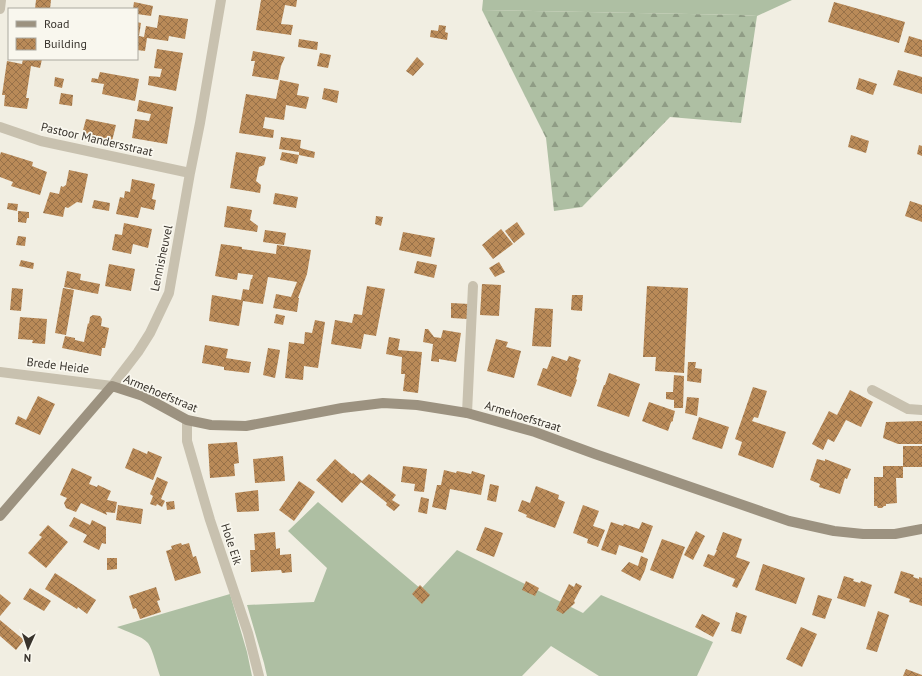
<svg xmlns="http://www.w3.org/2000/svg" width="922" height="676" font-family="'PT Sans',sans-serif">
	<defs>
		<pattern id="forest-firs" width="22" height="20" patternUnits="userSpaceOnUse"><rect width="22" height="20" fill="#aebfa3"/><path d="M5 1l3.5 6h-7zM16 11l3.5 6h-7z" fill="#8f9c85"/></pattern>
		<pattern id="building-cross-hatch" width="8" height="8" patternUnits="userSpaceOnUse"><rect width="8" height="8" fill="#b98a58"/><path d="M0 0l8 8M0 8l8-8" fill="none" stroke="#977149"/></pattern>
	</defs>
	<rect width="100%" height="100%" fill="#f1eee2"/>
	<path fill="#aebfa3" d="M 483,0 L 792,0 L 757,16 L 741,15 L 482,10 Z
		M 318,502 L 421,589 L 457,550 L 583,613 L 601,595 L 713,642 L 697,676 L 599,676 L 551,646 L 522,676 L 267,676 L 264,663 L 247,605 L 314,602 L 327,568 L 288,531 Z
		M 230,594 L 247,652 L 252,676 L 160,676 C 157,668 153,650 148,643 C 142,636 125,631 117,627 Z"/>
	<path fill="url(#forest-firs)" d="M 482,10 L 741,15 L 757,16 L 741,123 L 670,117 L 582,207 L 554,211 L 546,138 Z"/>
	<path fill="url(#building-cross-hatch)" d="M 36,0 L 51,0 L 50,9 L 35,9 Z
		M 261,0 L 297,0 L 296,7 L 285,5 L 281,24 L 293,25 L 291,35 L 256,30 Z
		M 134,2 L 153,6 L 151,16 L 137,14 L 137,9 L 133,9 Z
		M 834,2 L 905,22 L 899,43 L 828,22 Z
		M 159,15 L 188,19 L 185,39 L 169,36 L 168,41 L 147,38 L 145,51 L 137,50 L 137,22 L 141,23 L 139,36 L 144,37 L 146,26 L 157,28 Z
		M 439,25 L 446,26 L 445,32 L 448,33 L 447,40 L 430,37 L 431,30 L 438,31 Z
		M 909,36 L 922,40 L 922,57 L 904,52 Z
		M 299,39 L 318,42 L 317,50 L 298,47 Z
		M 157,49 L 183,53 L 176,91 L 148,85 L 149,76 L 160,77 L 162,69 L 154,68 Z
		M 253,51 L 285,57 L 281,66 L 278,80 L 252,76 L 255,61 L 251,61 Z
		M 320,53 L 331,55 L 328,68 L 317,66 Z
		M 417,57 L 424,64 L 413,76 L 406,71 Z
		M 23,59 L 42,59 L 40,68 L 31,66 L 26,98 L 29,98 L 27,109 L 4,106 L 5,95 L 2,95 L 7,61 L 22,64 Z
		M 898,70 L 922,77 L 922,94 L 893,85 Z
		M 100,72 L 139,79 L 135,101 L 102,94 L 104,84 L 91,82 L 92,78 L 98,79 Z
		M 55,77 L 64,79 L 62,88 L 54,86 Z
		M 859,78 L 877,84 L 873,95 L 856,89 Z
		M 280,80 L 299,84 L 297,95 L 309,97 L 306,109 L 286,105 L 284,120 L 265,117 L 263,128 L 274,130 L 273,138 L 239,133 L 246,94 L 276,99 Z
		M 324,88 L 339,91 L 337,103 L 322,99 Z
		M 61,93 L 73,95 L 72,106 L 59,104 Z
		M 139,100 L 173,107 L 167,144 L 132,138 L 135,119 L 149,121 L 151,114 L 137,111 Z
		M 86,119 L 116,125 L 112,141 L 82,134 Z
		M 851,135 L 869,141 L 866,153 L 848,147 Z
		M 281,137 L 301,140 L 300,148 L 315,152 L 314,158 L 299,155 L 299,152 L 279,149 Z
		M 919,145 L 922,146 L 922,156 L 917,154 Z
		M 1,152 L 33,162 L 32,166 L 47,172 L 40,195 L 11,186 L 13,182 L 0,177 L 0,155 Z
		M 236,152 L 266,157 L 264,165 L 259,167 L 256,181 L 261,185 L 260,193 L 230,188 Z
		M 282,152 L 299,155 L 297,164 L 280,160 Z
		M 69,170 L 88,174 L 82,203 L 77,202 L 68,208 L 65,207 L 63,217 L 43,213 L 50,192 L 59,194 L 61,186 L 63,187 L 66,185 Z
		M 132,179 L 155,184 L 152,199 L 156,200 L 154,210 L 141,207 L 138,218 L 116,214 L 120,197 L 124,198 L 125,191 L 130,192 Z
		M 275,193 L 298,197 L 296,208 L 273,204 Z
		M 94,200 L 110,203 L 109,211 L 92,208 Z
		M 910,201 L 922,205 L 922,222 L 905,216 Z
		M 8,203 L 18,204 L 17,211 L 7,209 Z
		M 227,206 L 252,210 L 250,220 L 258,226 L 257,232 L 224,227 Z
		M 18,211 L 29,212 L 29,218 L 27,218 L 26,223 L 18,222 Z
		M 376,216 L 383,217 L 381,226 L 375,224 Z
		M 517,222 L 525,234 L 514,243 L 505,231 Z
		M 124,223 L 152,229 L 148,248 L 133,244 L 131,254 L 112,250 L 115,234 L 122,235 Z
		M 501,229 L 513,244 L 493,259 L 482,245 Z
		M 265,230 L 286,233 L 284,245 L 263,242 Z
		M 403,232 L 435,238 L 431,257 L 399,250 Z
		M 18,236 L 26,237 L 25,246 L 16,245 Z
		M 221,244 L 242,247 L 242,249 L 276,254 L 277,245 L 311,250 L 307,274 L 298,298 L 299,298 L 297,312 L 273,308 L 276,294 L 291,297 L 297,282 L 268,277 L 263,304 L 243,301 L 239,326 L 209,321 L 212,295 L 241,300 L 243,289 L 249,290 L 251,279 L 252,279 L 253,275 L 238,273 L 237,280 L 215,276 Z
		M 21,260 L 34,263 L 33,269 L 19,266 Z
		M 417,261 L 437,265 L 434,278 L 414,273 Z
		M 499,262 L 505,272 L 495,277 L 489,268 Z
		M 109,264 L 135,269 L 131,291 L 105,286 Z
		M 67,271 L 81,274 L 80,280 L 100,284 L 98,294 L 64,287 Z
		M 482,284 L 501,285 L 499,316 L 480,315 Z
		M 367,286 L 385,289 L 376,336 L 364,334 L 361,349 L 331,344 L 335,320 L 352,323 L 354,314 L 362,315 Z
		M 647,286 L 688,288 L 684,373 L 655,371 L 656,357 L 643,357 Z
		M 12,288 L 23,289 L 21,311 L 10,310 Z
		M 63,288 L 74,290 L 66,335 L 55,333 Z
		M 572,295 L 583,295 L 582,311 L 571,310 Z
		M 451,303 L 469,304 L 468,319 L 451,318 Z
		M 535,308 L 553,309 L 551,347 L 532,346 Z
		M 276,314 L 285,316 L 283,325 L 274,323 Z
		M 93,315 L 100,316 L 102,319 L 101,326 L 109,328 L 105,348 L 102,348 L 101,356 L 62,348 L 65,336 L 75,338 L 75,340 L 84,342 L 88,323 L 89,324 L 90,317 Z
		M 20,317 L 47,319 L 45,344 L 32,343 L 33,340 L 18,339 Z
		M 315,320 L 325,322 L 318,368 L 304,366 L 303,380 L 285,378 L 289,342 L 304,344 L 305,332 L 312,333 Z
		M 425,329 L 428,329 L 434,337 L 441,338 L 443,330 L 461,333 L 456,362 L 439,359 L 439,362 L 431,361 L 433,344 L 423,342 Z
		M 389,337 L 400,339 L 398,350 L 422,352 L 418,393 L 403,391 L 405,374 L 401,374 L 402,357 L 386,354 Z
		M 496,339 L 508,342 L 506,347 L 521,351 L 514,378 L 487,371 Z
		M 205,345 L 228,349 L 226,358 L 251,362 L 249,373 L 224,370 L 224,367 L 202,363 Z
		M 268,348 L 280,350 L 275,378 L 263,375 Z
		M 552,356 L 567,361 L 569,356 L 581,360 L 578,367 L 579,368 L 576,379 L 577,380 L 571,397 L 537,385 L 543,368 L 547,369 Z
		M 688,362 L 696,362 L 695,368 L 702,369 L 701,383 L 687,381 Z
		M 609,373 L 640,384 L 629,417 L 597,406 L 604,385 L 605,385 Z
		M 674,375 L 684,376 L 683,408 L 674,408 L 674,400 L 666,399 L 666,392 L 673,392 Z
		M 753,387 L 767,391 L 758,418 L 754,417 L 752,421 L 786,432 L 773,468 L 738,455 L 742,442 L 735,439 Z
		M 850,390 L 873,402 L 861,427 L 846,420 L 834,442 L 828,439 L 823,450 L 812,444 L 829,411 L 837,415 Z
		M 38,396 L 55,404 L 40,435 L 15,424 L 18,416 L 26,420 Z
		M 687,397 L 699,398 L 697,416 L 685,413 Z
		M 649,402 L 675,411 L 673,419 L 673,421 L 671,422 L 668,431 L 642,421 Z
		M 699,417 L 729,427 L 722,449 L 692,439 Z
		M 922,421 L 922,444 L 898,444 L 883,438 L 886,422 Z
		M 237,442 L 239,463 L 234,464 L 235,476 L 210,478 L 208,444 Z
		M 903,446 L 922,446 L 922,467 L 903,467 Z
		M 133,448 L 147,454 L 148,451 L 162,457 L 153,480 L 125,468 Z
		M 283,456 L 285,481 L 255,483 L 253,459 Z
		M 335,459 L 352,474 L 353,473 L 362,481 L 342,503 L 316,480 Z
		M 817,459 L 825,461 L 825,459 L 851,469 L 847,479 L 845,478 L 840,494 L 819,487 L 820,484 L 810,480 Z
		M 403,466 L 427,469 L 424,492 L 414,491 L 415,484 L 401,482 Z
		M 883,466 L 903,466 L 903,478 L 896,478 L 897,503 L 886,504 L 886,506 L 884,506 L 882,508 L 878,508 L 877,506 L 874,506 L 874,477 L 883,477 Z
		M 72,468 L 92,477 L 89,484 L 97,487 L 98,485 L 111,491 L 107,500 L 117,502 L 115,513 L 106,512 L 107,515 L 81,503 L 76,512 L 66,508 L 64,503 L 67,498 L 60,495 Z
		M 444,470 L 456,473 L 457,471 L 471,474 L 472,471 L 485,475 L 481,495 L 450,489 L 446,510 L 432,507 L 437,485 L 441,485 Z
		M 369,474 L 396,495 L 392,500 L 400,505 L 394,511 L 386,505 L 387,503 L 361,482 Z
		M 157,477 L 168,482 L 161,499 L 165,501 L 162,507 L 157,504 L 156,506 L 150,504 L 153,496 L 150,494 Z
		M 299,481 L 315,492 L 294,521 L 279,510 Z
		M 490,484 L 499,486 L 496,502 L 487,500 Z
		M 536,486 L 559,495 L 558,499 L 565,502 L 555,528 L 526,517 L 527,515 L 518,511 L 522,500 L 530,503 Z
		M 258,490 L 259,511 L 237,512 L 235,493 Z
		M 421,497 L 429,499 L 427,514 L 418,512 Z
		M 174,501 L 175,509 L 167,510 L 166,502 Z
		M 118,505 L 143,509 L 141,524 L 116,520 Z
		M 583,505 L 599,511 L 593,526 L 605,530 L 598,547 L 587,543 L 588,539 L 573,533 Z
		M 74,517 L 90,525 L 92,520 L 106,527 L 106,544 L 102,543 L 99,550 L 83,542 L 87,535 L 69,526 Z
		M 611,522 L 623,526 L 624,524 L 639,529 L 642,522 L 653,526 L 643,553 L 619,545 L 616,555 L 601,550 Z
		M 48,525 L 68,542 L 46,568 L 28,553 L 42,537 L 39,535 Z
		M 485,527 L 503,533 L 494,557 L 476,550 Z
		M 696,531 L 705,536 L 693,560 L 684,555 Z
		M 275,532 L 276,549 L 280,548 L 280,555 L 291,554 L 292,572 L 282,573 L 281,570 L 251,572 L 250,550 L 255,550 L 254,534 Z
		M 723,532 L 742,539 L 736,557 L 750,562 L 737,588 L 732,586 L 735,579 L 703,566 L 708,554 L 714,556 L 717,550 L 716,550 Z
		M 662,539 L 685,547 L 673,579 L 650,570 Z
		M 181,543 L 182,545 L 189,543 L 193,557 L 196,556 L 201,573 L 175,581 L 166,551 L 172,549 L 171,546 Z
		M 641,556 L 648,559 L 645,570 L 640,581 L 621,571 L 629,562 L 638,566 Z
		M 107,558 L 117,558 L 117,569 L 107,570 Z
		M 763,564 L 805,578 L 796,604 L 755,590 Z
		M 901,571 L 914,575 L 913,577 L 919,579 L 919,577 L 922,578 L 922,606 L 909,602 L 910,599 L 894,593 Z
		M 55,573 L 96,600 L 87,614 L 78,607 L 77,609 L 45,589 Z
		M 844,576 L 854,579 L 853,581 L 860,583 L 861,581 L 872,585 L 865,607 L 837,598 Z
		M 526,581 L 539,588 L 535,596 L 522,590 Z
		M 576,583 L 582,586 L 574,601 L 575,603 L 563,614 L 556,610 L 569,584 L 574,587 Z
		M 420,585 L 430,595 L 422,604 L 412,594 Z
		M 156,587 L 160,600 L 157,601 L 161,612 L 140,619 L 136,608 L 133,609 L 129,596 Z
		M 30,588 L 51,601 L 44,611 L 23,599 Z
		M 0,594 L 11,603 L 0,616 Z
		M 818,595 L 832,599 L 825,619 L 812,615 Z
		M 878,611 L 889,615 L 877,652 L 866,649 Z
		M 736,612 L 747,616 L 741,634 L 731,631 Z
		M 702,614 L 720,623 L 713,637 L 695,627 Z
		M 0,620 L 24,640 L 16,650 L 0,636 Z
		M 801,627 L 817,634 L 802,667 L 786,659 Z
		M 906,669 L 922,675 L 922,676 L 903,676 Z"/>
	<g fill="none" stroke-linecap="round" stroke-linejoin="round">
		<path stroke="#c8c1af" stroke-width="10" d="M 872,390 L 908,409 L 922,410
			M 467,413 L 473,286"/>
		<path stroke="#c8c1af" stroke-width="10" d="M 0,9 L 1,0
			M 0,127 L 41,141 L 190,173
			M 0,372 L 112,386 L 138,352 L 150,333 L 169,293 L 190,173 L 200,123 L 221,0
			M 187,420 L 187,441 L 210,520 L 248,633 L 259,676"/>
		<path stroke="#9c9280" stroke-width="10" d="M 0,516 L 112,386 L 143,396 L 187,420 L 211,425 L 246,426 L 342,408 L 383,403 L 417,405 L 467,413 L 535,432 L 595,454 L 789,521 L 834,531 L 863,534 L 895,534 L 922,529"/>
	</g>
	<g text-anchor="middle" dominant-baseline="central" stroke-width="3.5" stroke-linejoin="round" paint-order="stroke">
		<g font-size="12" fill="#38332c" stroke="#f9f7ee">
			<text transform="translate(97 139) rotate(13)">Pastoor Mandersstraat</text>
			<text transform="translate(161 258) rotate(-78)">Lennisheuvel</text>
			<text transform="translate(58 365) rotate(7)">Brede Heide</text>
			<text transform="translate(161 393) rotate(23)">Armehoefstraat</text>
			<text transform="translate(523 416) rotate(17)">Armehoefstraat</text>
			<text transform="translate(232 544) rotate(72)">Hole Eik</text>
		</g>
	</g>
	<rect x="8" y="8" width="130" height="52" fill="#f9f7ee" stroke="#aca9a0"/>
	<rect x="16" y="21" width="20" height="6" fill="#9c9280" stroke="#aca9a0"/>
	<text x="44" y="28" font-size="12" fill="#38332c">Road</text>
	<rect x="16" y="38" width="20" height="12" fill="url(#building-cross-hatch)" stroke="#aca9a0"/>
	<text x="44" y="48" font-size="12" fill="#38332c">Building</text>
	<g transform="translate(28 648) rotate(183)" stroke="#f9f7ee" stroke-width="3" paint-order="stroke">
	<path d="M0-3L7 15L0 10L-7 15Z" fill="#38332c"/>
	<text y="-6" font-size="11" font-weight="bold" text-anchor="middle" fill="#38332c">N</text>
	</g>
</svg>
